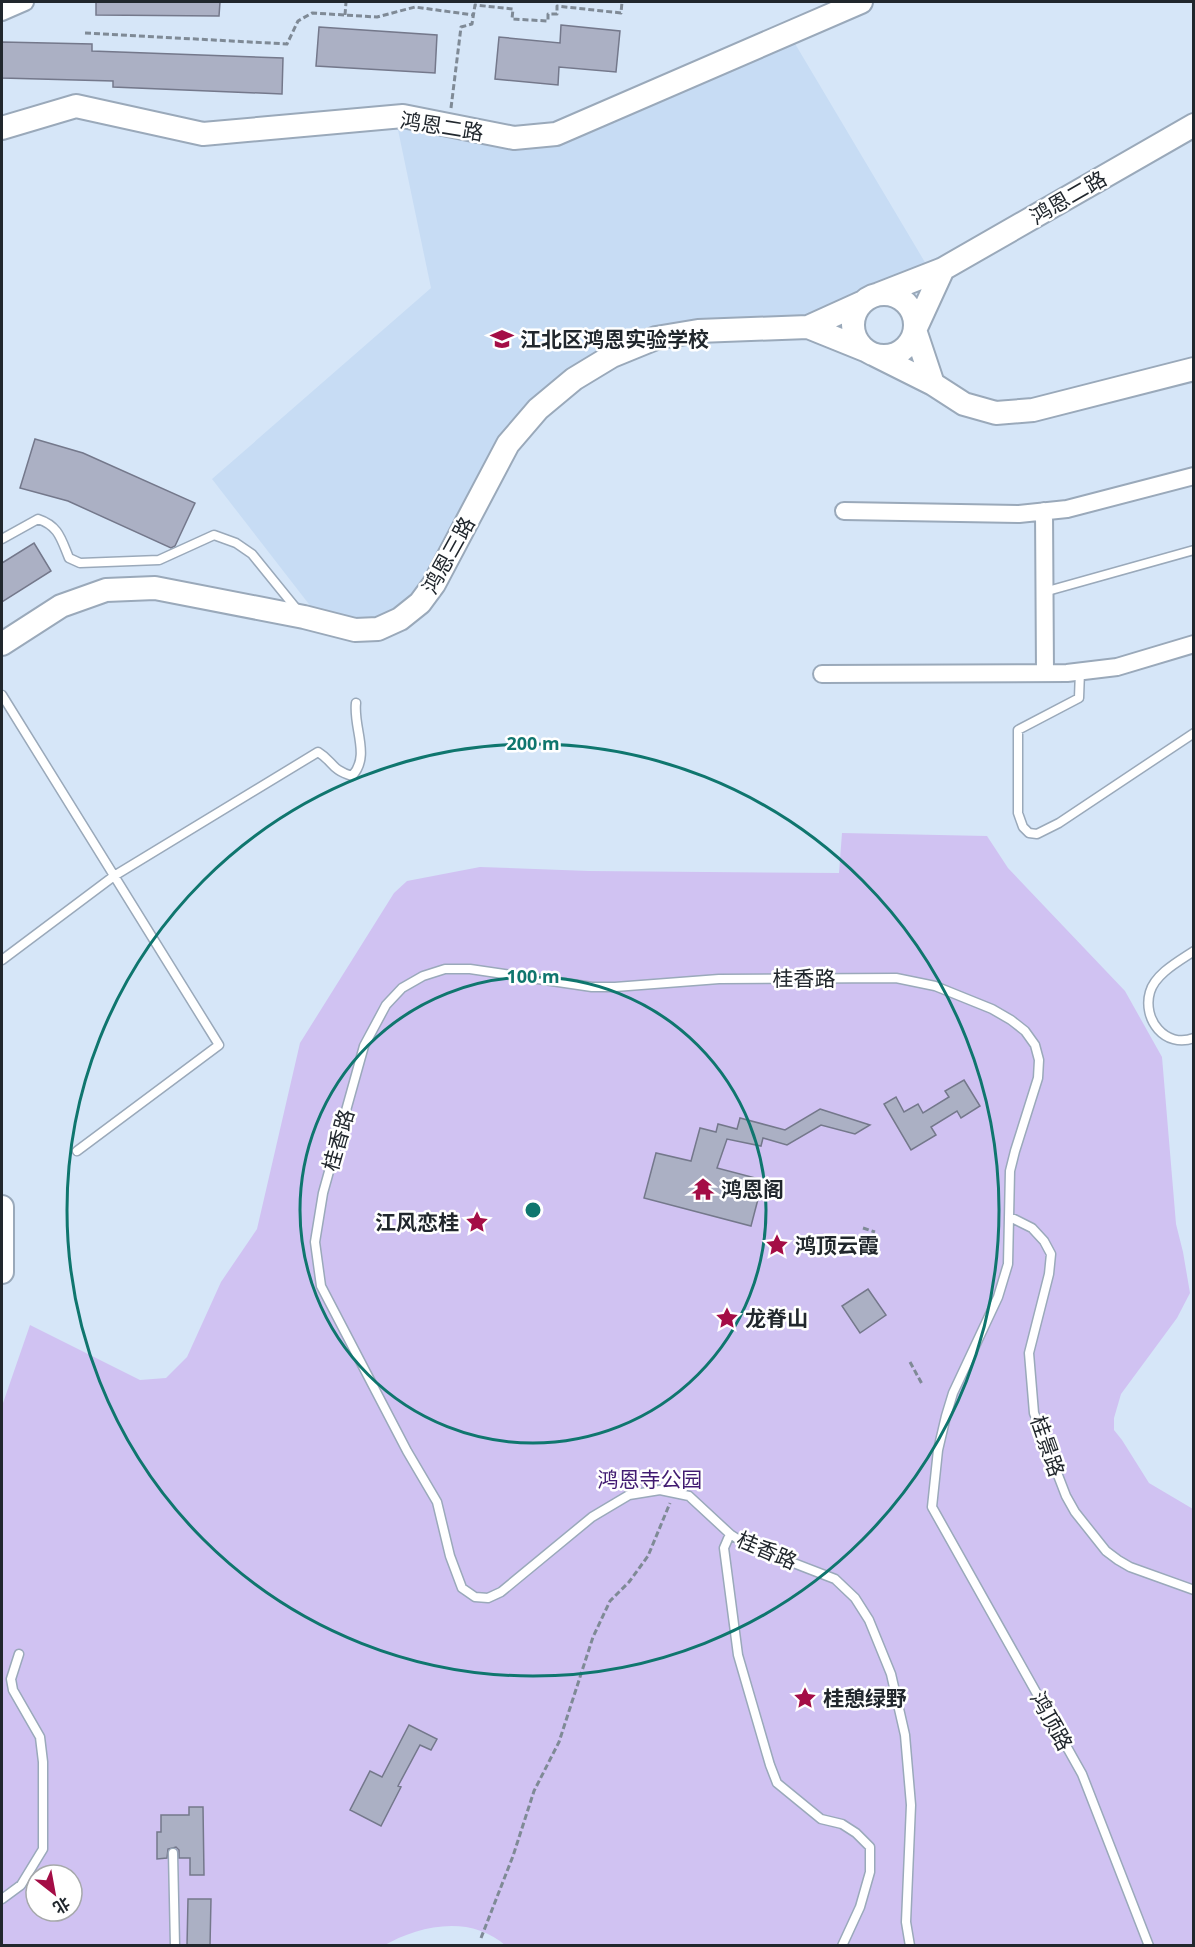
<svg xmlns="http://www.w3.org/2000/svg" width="1195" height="1947" font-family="'Noto Sans','Noto Sans SC',sans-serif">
	<rect width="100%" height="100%" fill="#d6e6f8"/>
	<path fill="#c7dcf4" d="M 794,42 L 926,264 L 807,321 L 696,323 L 570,373 L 414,596 L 396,611 L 376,620 L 357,622 L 315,612 L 212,479 L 431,288 L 397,125 L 516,147 Z"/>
	<path fill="#d0c2f2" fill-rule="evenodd" d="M 842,833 L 987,836 L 1008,868 L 1125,991 L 1162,1057 L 1176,1224 L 1183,1252 L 1190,1293 L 1177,1318 L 1121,1394 L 1114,1418 L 1114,1430 L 1122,1440 L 1149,1483 L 1193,1509 L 1193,1945 L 506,1946 C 471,1914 419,1925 383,1946 L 2,1946 L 2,1406 L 30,1325 L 140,1380 L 166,1378 L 187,1357 L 221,1282 L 257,1229 L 300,1043 L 394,893 L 407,881 L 480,867 L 589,871 L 839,873 ZM 36,1875 L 72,1875 L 72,1911 L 36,1911 Z"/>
	<path fill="#abb0c4" stroke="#74788b" stroke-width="1.5" d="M 96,2 L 220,2 L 219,16 L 96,15 Z
		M 561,25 L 620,31 L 616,72 L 559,67 L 558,85 L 495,79 L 499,37 L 560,43 Z
		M 319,27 L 437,35 L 435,73 L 316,66 Z
		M 2,42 L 92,44 L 92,51 L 283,58 L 282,94 L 113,87 L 113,81 L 2,78 Z
		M 35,439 L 83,453 L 195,503 L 175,546 L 171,548 L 68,501 L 20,488 Z
		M 34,543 L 51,571 L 2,602 L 2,563 Z
		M 964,1080 L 980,1106 L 961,1118 L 957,1111 L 931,1127 L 936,1135 L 911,1150 L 884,1104 L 896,1097 L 904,1112 L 918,1104 L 923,1113 L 949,1097 L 945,1091 Z
		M 820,1109 L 870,1125 L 855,1134 L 821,1125 L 787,1145 L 763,1138 L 761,1146 L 727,1139 L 717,1168 L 763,1180 L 751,1226 L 644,1198 L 656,1153 L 691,1161 L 700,1128 L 716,1132 L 718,1124 L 737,1129 L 740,1118 L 785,1130 Z
		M 868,1289 L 886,1315 L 860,1333 L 842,1306 Z
		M 409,1725 L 437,1739 L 431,1750 L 420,1745 L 398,1786 L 401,1787 L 381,1826 L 350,1810 L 370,1771 L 382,1777 Z
		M 189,1807 L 203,1807 L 204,1875 L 190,1875 L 190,1858 L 179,1858 L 179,1850 L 176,1847 L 168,1849 L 167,1858 L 157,1859 L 157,1832 L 161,1832 L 161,1815 L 189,1815 Z
		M 188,1899 L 211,1899 L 210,1946 L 187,1946 Z"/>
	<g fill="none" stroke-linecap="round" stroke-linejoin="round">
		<g stroke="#9aa9ba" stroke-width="11">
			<path id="lane" d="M 2,539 L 38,519 C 59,526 61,539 69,558 L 80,563 L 159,560 L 214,535 L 236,543 L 252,554 L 299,612
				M 1044,592 L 1194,550
				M 1080,671 L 1079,698 L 1018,730 L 1018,813 L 1023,827 L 1029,833 L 1037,834 L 1059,823 L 1194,733
				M 2,695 L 219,1045 L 77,1151
				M 1194,951 C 1179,961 1155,974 1150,992 C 1142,1019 1165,1049 1194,1038
				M 2,960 L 114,876 L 318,752 C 333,761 331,770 352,776 C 371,756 353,728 356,703
				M 1010,1217 L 1032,1228 L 1044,1241 L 1051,1254 L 1049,1274 L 1029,1353 L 1034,1413 L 1066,1496 L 1075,1512 L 1106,1551 L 1118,1560 L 1130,1567 L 1194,1590
				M 730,1534 L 724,1548 L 738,1655 L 770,1765 L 777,1783 L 821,1819 L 842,1824 L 856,1833 L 870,1847 L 870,1872 L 860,1907 L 842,1946
				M 173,1853 L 175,1946
				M 2,1899 L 21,1885 L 43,1849 L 43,1762 L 40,1737 L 13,1690 L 11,1679 L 19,1654
				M 910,1946 L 906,1922 L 911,1805 L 905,1735 L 891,1674 L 869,1620 L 855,1598 L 835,1579 L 747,1545 L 730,1534 L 689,1496 L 660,1490 L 629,1495 L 592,1517 L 501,1592 L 488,1598 L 475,1597 L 462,1588 L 450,1556 L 437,1502 L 407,1451 L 321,1286 L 315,1242 L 323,1193 L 364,1046 L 386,1005 L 402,988 L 423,976 L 445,969 L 470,969 L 592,987 L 615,987 L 719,979 L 896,978 L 935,986 L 992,1009 L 1011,1020 L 1025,1031 L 1035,1045 L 1039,1060 L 1038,1078 L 1015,1151 L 1010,1171 L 1008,1264 L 998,1297 L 953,1393 L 946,1416 L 938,1450 L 932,1507 L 1082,1774 L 1149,1946"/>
		</g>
		<g stroke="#9aa9ba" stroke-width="20">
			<path id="street" d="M 2,12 L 25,2
				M 844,511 L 1019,514 L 1067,509 L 1194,476
				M 1044,511 L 1045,673
				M 822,674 L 1067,673 L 1117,667 L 1194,644"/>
		</g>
		<g stroke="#9aa9ba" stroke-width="26">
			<path id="secondary" d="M 2,128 L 76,106 L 203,134 L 403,116 L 514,138 L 556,134 L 861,2
				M853 325a31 31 0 1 1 62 0a31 31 0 1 1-62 0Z
				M 879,294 L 943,269 L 1194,125
				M 808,327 L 865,350
				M 875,355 L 933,384 L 964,404 L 996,413 L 1033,410 L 1194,369
				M 933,384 L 915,330 L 943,269
				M 2,644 L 61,606 L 106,590 L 155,588 L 304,617 L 355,630 L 378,629 L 400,619 L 420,603 L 434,584 L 508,444 L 538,409 L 574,379 L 612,356 L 656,338 L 698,331 L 808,327 L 861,303
				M 2,1207 L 2,1272"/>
		</g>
		<path stroke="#7f8a96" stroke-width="3" stroke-dasharray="6 3" stroke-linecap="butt" d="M 345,15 L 346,2
			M 85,33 L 287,44 L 298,21 L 312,13 L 377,17 L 415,7 L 473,15
			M 451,108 L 461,27 L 472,24 L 475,5 L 513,9 L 512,19 L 548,21 L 548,14 L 557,14 L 557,6 L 621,13 L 622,2
			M 863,1228 L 875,1232
			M 910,1362 L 922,1384
			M 481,1938 L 513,1856 L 534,1791 L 559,1742 L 593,1637 L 610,1601 L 629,1582 L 648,1556 L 670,1503"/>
		<use href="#lane" stroke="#fff" stroke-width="8"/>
		<use href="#street" stroke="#fff" stroke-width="16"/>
		<use href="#secondary" stroke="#fff" stroke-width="22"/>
	</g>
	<g fill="none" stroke="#0f766e" stroke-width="3">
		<circle cx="533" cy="1210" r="233"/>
		<circle cx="533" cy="1210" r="466"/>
	</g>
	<defs>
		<g id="school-bare" transform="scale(1.8)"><path d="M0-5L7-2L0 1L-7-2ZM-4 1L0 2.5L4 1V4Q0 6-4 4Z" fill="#a40d46" stroke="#fff" stroke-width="2.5" paint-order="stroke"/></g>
		<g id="temple-bare" transform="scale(1.8)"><path d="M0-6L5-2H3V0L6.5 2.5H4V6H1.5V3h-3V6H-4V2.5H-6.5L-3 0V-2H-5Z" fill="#a40d46" stroke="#fff" stroke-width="2.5" paint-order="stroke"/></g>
		<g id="sight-bare" transform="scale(1.8)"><path d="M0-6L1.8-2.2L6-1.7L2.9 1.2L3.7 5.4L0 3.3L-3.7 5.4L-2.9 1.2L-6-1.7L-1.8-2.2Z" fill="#a40d46" stroke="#fff" stroke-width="2.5" paint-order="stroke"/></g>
	</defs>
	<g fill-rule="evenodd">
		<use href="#school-bare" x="502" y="339"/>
		<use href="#temple-bare" x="703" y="1189"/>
		<use href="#sight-bare" x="477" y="1222"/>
		<use href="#sight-bare" x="777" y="1245"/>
		<use href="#sight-bare" x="727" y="1318"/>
		<use href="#sight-bare" x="805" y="1698"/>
	</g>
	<g text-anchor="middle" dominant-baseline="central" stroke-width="5" stroke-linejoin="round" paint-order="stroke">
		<g font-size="21" fill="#21272d" stroke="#fff">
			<text transform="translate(442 126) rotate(9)">鸿恩二路</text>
			<text transform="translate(1068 197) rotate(-30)">鸿恩二路</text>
			<text transform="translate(448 555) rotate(-61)">鸿恩三路</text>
			<text x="804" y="978">桂香路</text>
			<text transform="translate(338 1140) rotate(-74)">桂香路</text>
			<text transform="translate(1048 1446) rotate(71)">桂景路</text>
			<text transform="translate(767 1550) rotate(23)">桂香路</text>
			<text transform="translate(1052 1721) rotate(61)">鸿顶路</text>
		</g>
		<g font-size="21" font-weight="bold" fill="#21272d" stroke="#fff" text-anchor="start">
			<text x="520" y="339">江北区鸿恩实验学校</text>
			<text x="721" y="1189">鸿恩阁</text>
			<text x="459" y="1222" text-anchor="end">江风恋桂</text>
			<text x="795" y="1245">鸿顶云霞</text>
			<text x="745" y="1318">龙脊山</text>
			<text x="823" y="1698">桂憩绿野</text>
		</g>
		<g font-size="21" fill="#411b71" stroke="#fff">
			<text x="650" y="1479">鸿恩寺公园</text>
		</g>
	</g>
	<circle cx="533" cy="1210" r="9" fill="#0f766e" stroke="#fff" stroke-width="3"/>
	<g font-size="18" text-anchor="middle" font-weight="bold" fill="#0f766e" stroke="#fff" stroke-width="5" stroke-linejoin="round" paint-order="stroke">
		<text x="533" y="750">200 m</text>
		<text x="533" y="983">100 m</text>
	</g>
	<rect width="1195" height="1947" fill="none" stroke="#21272d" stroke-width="6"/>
	<g transform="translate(54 1893) rotate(149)"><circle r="28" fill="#ffffff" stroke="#a6a9ab" stroke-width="1.5"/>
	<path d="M0-4.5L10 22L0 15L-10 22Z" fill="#a40d46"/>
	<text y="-9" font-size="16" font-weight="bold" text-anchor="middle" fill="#21272d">北</text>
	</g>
</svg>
